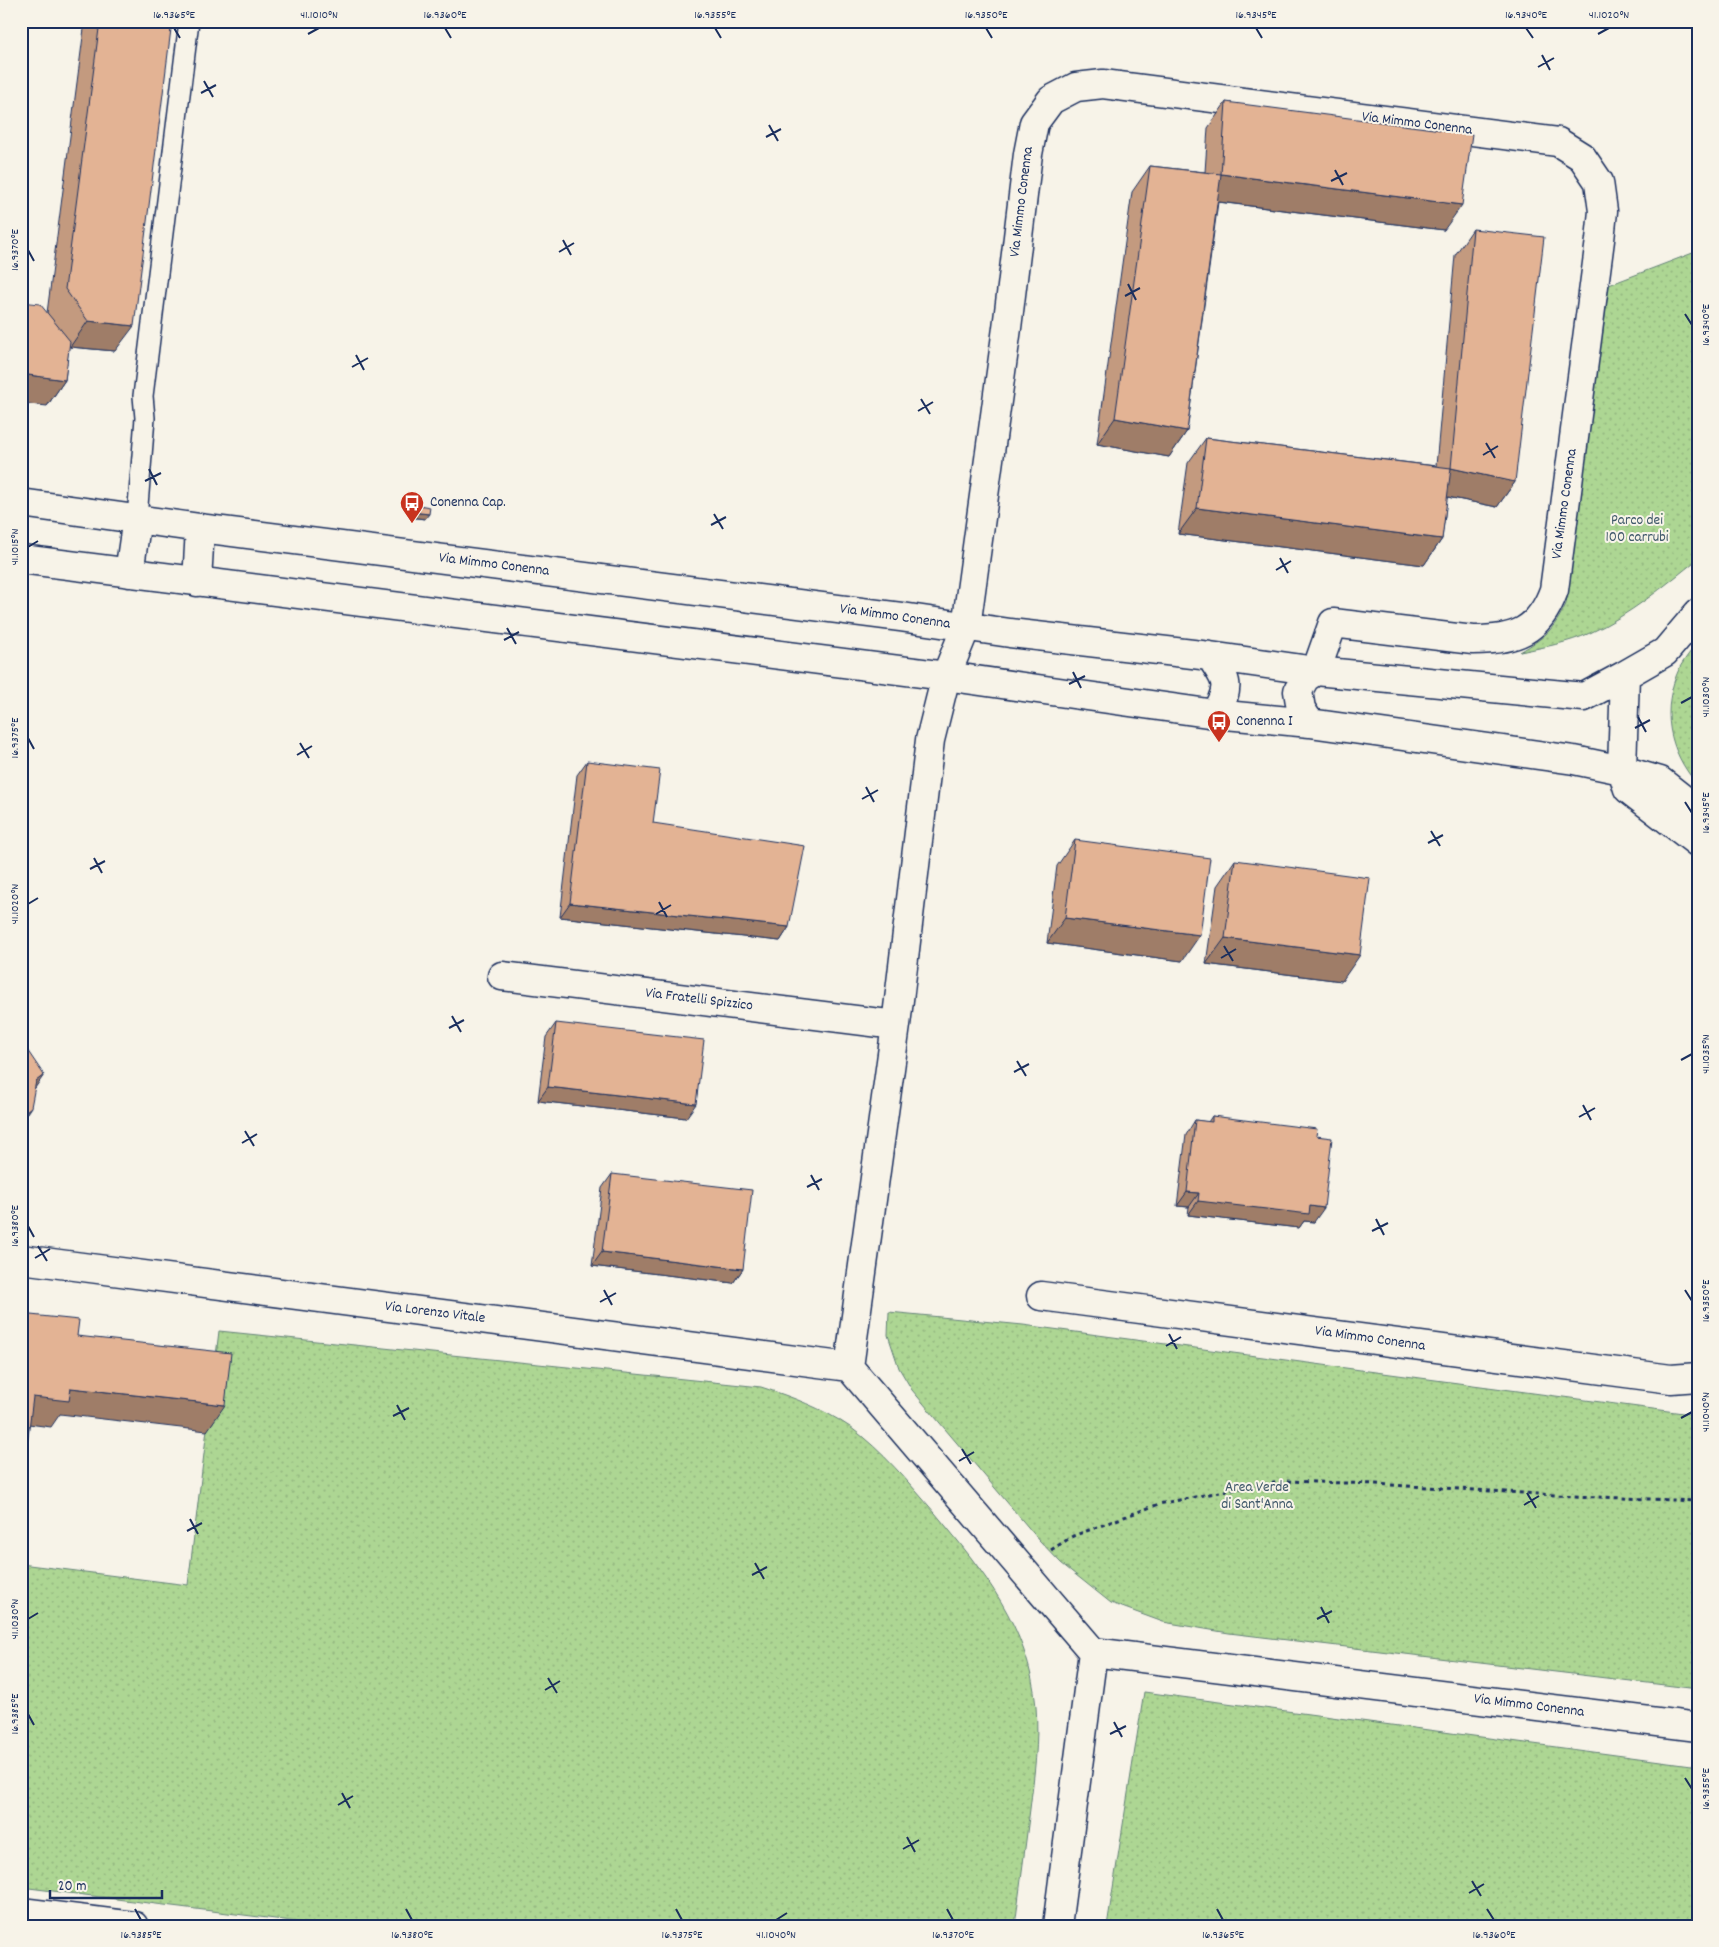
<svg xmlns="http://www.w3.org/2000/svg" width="1719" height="1947" font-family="Dekko,sans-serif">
	<defs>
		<pattern id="grass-dots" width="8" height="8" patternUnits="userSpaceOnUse" patternTransform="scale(1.25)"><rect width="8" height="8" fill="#add693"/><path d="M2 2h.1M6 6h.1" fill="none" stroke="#94b881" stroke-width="1.8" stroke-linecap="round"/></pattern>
	</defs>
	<rect width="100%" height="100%" fill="#f7f3e8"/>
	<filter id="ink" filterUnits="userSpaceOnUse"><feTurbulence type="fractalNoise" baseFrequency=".02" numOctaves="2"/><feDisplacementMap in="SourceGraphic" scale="10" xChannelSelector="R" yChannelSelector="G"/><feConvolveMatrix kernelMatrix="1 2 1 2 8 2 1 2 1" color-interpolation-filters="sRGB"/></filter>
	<g filter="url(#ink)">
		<path fill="url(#grass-dots)" stroke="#648278" d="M 1698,251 L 1698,559 C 1664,586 1630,615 1590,633 C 1568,643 1544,647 1520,652 C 1545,637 1553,631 1566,604 L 1609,285 Z
			M 1698,642 L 1698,785 C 1668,751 1660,709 1680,667 C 1685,658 1692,650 1698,642 Z
			M 889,1312 L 1023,1325 L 1698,1415 L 1698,1689 L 1229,1633 L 1163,1622 L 1111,1603 L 1061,1563 L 1039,1540 L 912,1390 L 899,1368 L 888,1335 Z
			M 219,1331 L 761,1387 C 792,1397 822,1408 850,1427 C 883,1451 908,1482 935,1513 C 984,1572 1029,1627 1036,1707 C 1039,1742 1034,1775 1030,1809 C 1025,1848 1020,1887 1015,1926 L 331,1926 L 21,1887 L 21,1564 L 188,1585 Z
			M 1144,1692 L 1698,1766 L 1698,1926 L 1107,1926 Z"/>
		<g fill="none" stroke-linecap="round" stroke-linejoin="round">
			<g stroke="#1b2f5e" stroke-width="22">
				<path id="service" d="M 137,518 L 145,418 L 143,396 L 189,21"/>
			</g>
			<g stroke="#1b2f5e" stroke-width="31">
				<path id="minor" d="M 21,503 L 200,528 L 901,617 L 1010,633 L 1210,656 L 1316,671 L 1584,697 L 1625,675
					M 21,559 L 946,676 L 1215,714 L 1310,723 L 1574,760 L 1622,770 L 1660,781 L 1698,811
					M 129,573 L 137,518
					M 197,582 L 200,528
					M 1698,613 L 1665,652 L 1625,675 L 1622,770 L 1628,789 L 1698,843
					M 1210,656 C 1228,682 1231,685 1215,714
					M 502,976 L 896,1025
					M 21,1259 L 849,1367
					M 1041,1296 L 1671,1379 L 1698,1377
					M 1093,1652 L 1698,1727
					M 21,1912 L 134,1926
					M 1057,1926 L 1093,1652 L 849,1367 L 896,1025 L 930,740 L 946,676 L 966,627 L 1007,328 L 1028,154 L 1034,123 L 1051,100 L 1076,87 L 1103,84 L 1558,142 L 1582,157 L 1599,182 L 1603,211 L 1600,240 L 1554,590 C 1539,632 1515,640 1473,640 L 1333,623 L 1316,671 L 1305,678 L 1298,691 L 1301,709 L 1310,723"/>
			</g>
			<path stroke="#1b2f5e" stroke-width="3" stroke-dasharray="4 4" stroke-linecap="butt" d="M 1051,1550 L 1073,1536 L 1159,1504 L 1230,1490 L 1286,1481 L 1376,1484 L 1573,1496 L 1698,1501"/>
			<use href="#service" stroke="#f7f3e8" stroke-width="19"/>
			<use href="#minor" stroke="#f7f3e8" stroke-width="28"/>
		</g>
		<path fill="#c39a7f" stroke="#1b2f5e" d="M 85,21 L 172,21 L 115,351 L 70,347 L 69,345 L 65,380 L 47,406 L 47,313 Z
			M 1226,102 L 1444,230 L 1218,202 L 1187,431 L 1169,457 L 1097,444 L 1132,192 L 1150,166 L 1205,172 L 1208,128 Z
			M 1473,229 L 1515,482 L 1497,507 L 1447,497 L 1442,539 L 1424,565 L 1178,534 L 1188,463 L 1206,438 L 1436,466 L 1455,255 Z
			M 413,504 L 425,519 L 409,517 L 410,509 Z
			M 587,761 L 653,823 L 789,927 L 780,941 L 560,917 L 577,775 Z
			M 1075,840 L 1182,961 L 1047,943 L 1057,866 Z
			M 1235,860 L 1342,981 L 1206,964 L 1217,886 Z
			M 556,1023 L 686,1118 L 538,1101 L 546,1037 Z
			M 1212,1116 L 1316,1136 L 1314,1222 L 1304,1221 L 1299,1228 L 1188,1215 L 1189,1207 L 1177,1206 L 1186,1135 L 1195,1120 L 1208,1122 Z
			M 612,1174 L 743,1269 L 733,1283 L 592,1266 L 602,1188 Z"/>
		<path fill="#9f7d68" stroke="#1b2f5e" d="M 1221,174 L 1462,205 L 1444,230 L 1203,200 Z
			M 88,321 L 134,326 L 115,351 L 70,347 Z
			M 21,374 L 65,380 L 47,406 L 21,403 Z
			M 1115,418 L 1187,431 L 1169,457 L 1097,444 Z
			M 1451,468 L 1515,482 L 1497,507 L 1433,494 Z
			M 1197,508 L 1442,539 L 1424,565 L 1178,534 Z
			M 412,512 L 429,514 L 425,519 L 409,517 Z
			M 570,903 L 789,927 L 780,941 L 560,917 Z
			M 1065,918 L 1200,935 L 1182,961 L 1047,943 Z
			M 1225,938 L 1360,955 L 1342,981 L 1206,964 Z
			M 44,1075 L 26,1101 L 36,1081 Z
			M 548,1087 L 696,1104 L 686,1118 L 538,1101 Z
			M 31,1107 L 21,1122 L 21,1115 Z
			M 1187,1192 L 1199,1193 L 1189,1207 L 1177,1206 Z
			M 1198,1201 L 1310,1206 L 1324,1208 L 1314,1222 L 1304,1221 L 1299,1228 L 1188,1215 Z
			M 602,1252 L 743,1269 L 733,1283 L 592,1266 Z
			M 71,1388 L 225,1405 L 207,1431 L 60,1414 L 51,1427 L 21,1423 L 33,1397 Z
			M 21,1452 L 26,1453 L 21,1459 Z"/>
		<path fill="#e3b394" stroke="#1b2f5e" d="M 100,21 L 172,21 L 134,326 L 88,321 L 65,289 Z
			M 1226,102 L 1472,134 L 1462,205 L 1221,174 Z
			M 1150,166 L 1221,174 L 1187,431 L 1115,418 Z
			M 1473,229 L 1544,237 L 1515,482 L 1451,468 Z
			M 21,302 L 40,304 L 70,341 L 65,380 L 21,374 Z
			M 1206,438 L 1451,468 L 1442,539 L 1197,508 Z
			M 413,504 L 430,507 L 429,514 L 412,512 Z
			M 587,761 L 660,770 L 653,823 L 805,846 L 789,927 L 570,903 Z
			M 1075,840 L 1210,858 L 1200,935 L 1065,918 Z
			M 1235,860 L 1370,878 L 1360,955 L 1225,938 Z
			M 556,1023 L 704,1040 L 696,1104 L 548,1087 Z
			M 21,1041 L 44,1075 L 36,1081 L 31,1107 L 21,1115 Z
			M 1212,1116 L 1317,1129 L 1316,1136 L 1332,1138 L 1324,1208 L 1310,1206 L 1309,1214 L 1198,1201 L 1199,1193 L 1187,1192 L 1195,1120 L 1212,1122 Z
			M 612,1174 L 752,1190 L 743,1269 L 602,1252 Z
			M 21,1314 L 79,1320 L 77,1336 L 231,1353 L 225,1405 L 71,1388 L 69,1401 L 33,1397 L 26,1453 L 21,1452 Z"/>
	</g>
	<path fill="none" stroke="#1b2f5e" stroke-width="2" d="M 174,28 L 180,38M 445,28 L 451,38M 715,28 L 721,38M 986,28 L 992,38M 1256,28 L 1262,38M 1526,28 L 1533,38M 308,34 L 319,28M 1598,34 L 1609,28M 1542,55 L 1550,70M 1538,67 L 1554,58M 204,81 L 213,97M 201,93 L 216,85M 769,125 L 778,141M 766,137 L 781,129M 1335,170 L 1343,185M 1331,181 L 1347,173M 563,240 L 571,255M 28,250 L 34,261M 559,252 L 574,243M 1128,284 L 1136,300M 1125,296 L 1140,288M 1685,314 L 1692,325M 356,355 L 364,370M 352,367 L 368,358M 921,399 L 930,414M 918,411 L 933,402M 1486,443 L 1495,458M 1483,455 L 1498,446M 149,469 L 157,485M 145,481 L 161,473M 714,514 L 723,529M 711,525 L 726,517M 28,547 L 38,541M 1280,558 L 1288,573M 1276,570 L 1291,561M 507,628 L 516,644M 504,640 L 519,632M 1073,672 L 1081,688M 1069,684 L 1085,676M 1681,703 L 1692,697M 1638,717 L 1646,732M 1635,728 L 1650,720M 28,738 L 34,749M 300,743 L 309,758M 297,755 L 312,746M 866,787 L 874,802M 862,799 L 878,790M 1685,802 L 1692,813M 1431,831 L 1440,846M 1428,843 L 1443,835M 94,858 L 102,873M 90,869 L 105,861M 659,902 L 667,917M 28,904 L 38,898M 656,914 L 671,905M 1224,946 L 1233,961M 1221,958 L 1236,949M 452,1016 L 461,1032M 449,1028 L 464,1020M 1681,1060 L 1692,1054M 1017,1061 L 1026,1076M 1014,1072 L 1029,1064M 1583,1105 L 1591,1120M 1579,1117 L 1595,1108M 245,1131 L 254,1146M 242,1143 L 257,1134M 811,1175 L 819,1190M 807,1187 L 822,1179M 1376,1219 L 1384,1235M 28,1226 L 34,1237M 1372,1231 L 1388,1223M 38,1246 L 47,1261M 35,1258 L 50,1249M 604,1290 L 612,1305M 1685,1290 L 1692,1301M 600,1302 L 616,1293M 1169,1334 L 1177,1349M 1166,1346 L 1181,1337M 397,1405 L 405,1420M 393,1416 L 409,1408M 1681,1418 L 1692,1412M 962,1449 L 971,1464M 959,1461 L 974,1452M 1527,1493 L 1536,1508M 1524,1505 L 1539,1496M 190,1519 L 198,1534M 187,1531 L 202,1523M 755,1563 L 764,1579M 752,1575 L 767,1567M 1321,1607 L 1329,1623M 28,1619 L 38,1613M 1317,1619 L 1332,1611M 548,1678 L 557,1693M 545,1690 L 560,1681M 28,1714 L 34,1725M 1114,1722 L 1122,1737M 1110,1734 L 1126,1726M 1685,1778 L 1692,1789M 342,1793 L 350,1808M 338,1805 L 353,1796M 907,1837 L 915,1852M 903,1849 L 919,1840M 1472,1881 L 1481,1896M 1469,1893 L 1484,1884M 135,1909 L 141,1920M 406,1909 L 412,1920M 676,1909 L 682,1920M 947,1909 L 953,1920M 1217,1909 L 1223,1920M 1487,1909 L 1494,1920M 776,1920 L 787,1913"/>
	<defs>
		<g id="bus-pin" transform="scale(1.25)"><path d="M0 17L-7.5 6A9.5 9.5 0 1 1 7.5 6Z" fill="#c8321e" stroke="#f7f3e8"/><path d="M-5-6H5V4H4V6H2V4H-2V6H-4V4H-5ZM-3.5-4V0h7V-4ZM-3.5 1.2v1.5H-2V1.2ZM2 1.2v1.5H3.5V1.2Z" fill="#fff"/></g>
	</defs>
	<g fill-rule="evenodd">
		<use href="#bus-pin" x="412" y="503"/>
		<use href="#bus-pin" x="1219" y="722"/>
	</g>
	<g text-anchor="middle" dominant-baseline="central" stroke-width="4" stroke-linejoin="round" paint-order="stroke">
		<g font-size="15" fill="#1b2f5e" stroke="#f7f3e8">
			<text transform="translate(1417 124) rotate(7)">Via Mimmo Conenna</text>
			<text transform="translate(1022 202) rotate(-83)">Via Mimmo Conenna</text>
			<text transform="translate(1565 504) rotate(-82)">Via Mimmo Conenna</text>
			<text transform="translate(494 565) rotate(7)">Via Mimmo Conenna</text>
			<text transform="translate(895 617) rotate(8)">Via Mimmo Conenna</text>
			<text transform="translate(699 1000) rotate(7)">Via Fratelli Spizzico</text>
			<text transform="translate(435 1313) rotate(7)">Via Lorenzo Vitale</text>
			<text transform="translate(1370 1339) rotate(8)">Via Mimmo Conenna</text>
			<text transform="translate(1529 1706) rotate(7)">Via Mimmo Conenna</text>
		</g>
		<g font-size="15" fill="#1b2f5e" stroke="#f7f3e8" text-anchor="start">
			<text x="430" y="503">Conenna Cap.</text>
			<text x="1236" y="722">Conenna I</text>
		</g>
		<g font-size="15" fill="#40596b" stroke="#f7f3e8">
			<text x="1637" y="521">Parco dei<tspan x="1637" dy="17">100 carrubi</tspan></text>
			<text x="1257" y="1488">Area Verde<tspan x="1257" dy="17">di Sant'Anna</tspan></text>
		</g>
	</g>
	<rect width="1719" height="1947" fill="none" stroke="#f7f3e8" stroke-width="55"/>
	<path d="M50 1890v8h112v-8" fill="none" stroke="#1b2f5e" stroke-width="2.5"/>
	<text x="58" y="1890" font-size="15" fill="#1b2f5e" stroke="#f7f3e8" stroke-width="4" paint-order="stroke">20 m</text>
	<rect x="28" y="28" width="1664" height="1892" fill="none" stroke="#1b2f5e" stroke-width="2"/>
	<g font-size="12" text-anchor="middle" fill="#1b2f5e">
		<text x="174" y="18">16.9365°E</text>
		<text x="319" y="18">41.1010°N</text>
		<text x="445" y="18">16.9360°E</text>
		<text x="715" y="18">16.9355°E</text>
		<text x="986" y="18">16.9350°E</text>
		<text x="1256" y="18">16.9345°E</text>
		<text x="1526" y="18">16.9340°E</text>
		<text x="1609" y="18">41.1020°N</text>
		<text transform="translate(14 250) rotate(-90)" y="4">16.9370°E</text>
		<text transform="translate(1705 325) rotate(-90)" y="4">16.9340°E</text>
		<text transform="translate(14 547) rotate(-90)" y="4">41.1015°N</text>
		<text transform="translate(1705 697) rotate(-90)" y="4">41.1030°N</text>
		<text transform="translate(14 738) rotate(-90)" y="4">16.9375°E</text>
		<text transform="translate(1705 813) rotate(-90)" y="4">16.9345°E</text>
		<text transform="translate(14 904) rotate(-90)" y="4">41.1020°N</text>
		<text transform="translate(1705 1054) rotate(-90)" y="4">41.1035°N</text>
		<text transform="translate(14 1226) rotate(-90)" y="4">16.9380°E</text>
		<text transform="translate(1705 1301) rotate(-90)" y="4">16.9350°E</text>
		<text transform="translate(1705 1412) rotate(-90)" y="4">41.1040°N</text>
		<text transform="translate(14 1619) rotate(-90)" y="4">41.1030°N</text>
		<text transform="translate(14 1714) rotate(-90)" y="4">16.9385°E</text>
		<text transform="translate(1705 1789) rotate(-90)" y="4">16.9355°E</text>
		<text x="141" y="1938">16.9385°E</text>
		<text x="412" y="1938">16.9380°E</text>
		<text x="682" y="1938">16.9375°E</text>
		<text x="776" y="1938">41.1040°N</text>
		<text x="953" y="1938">16.9370°E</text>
		<text x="1223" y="1938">16.9365°E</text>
		<text x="1494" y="1938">16.9360°E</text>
	</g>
</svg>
